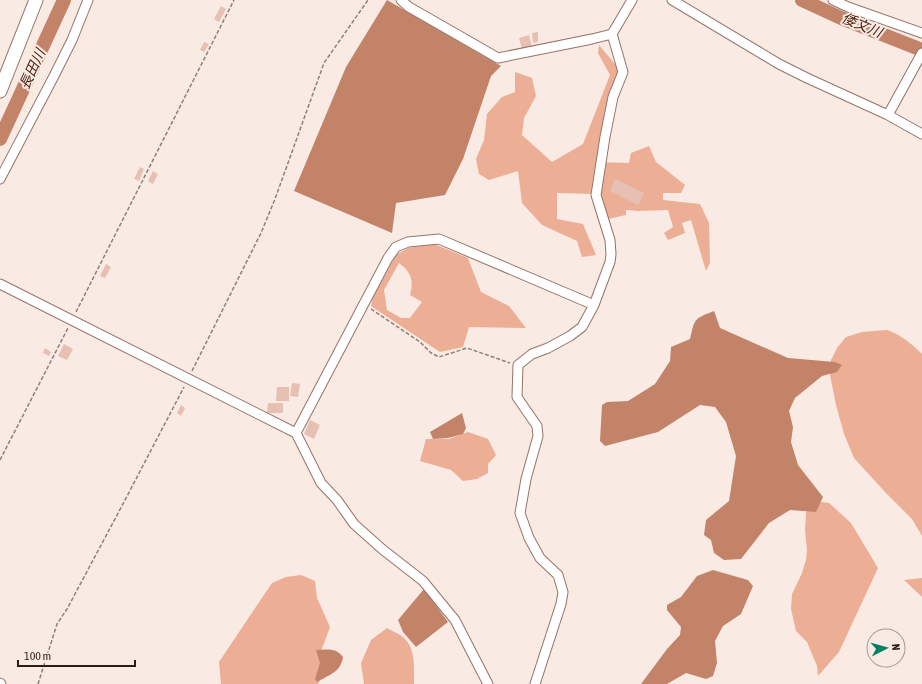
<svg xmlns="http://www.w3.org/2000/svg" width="922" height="684" font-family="'Asap Condensed','Noto Sans JP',sans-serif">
	<rect width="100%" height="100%" fill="#faeae4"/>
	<path fill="#ecae94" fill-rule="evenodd" d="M 599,45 L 620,70 L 598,162 L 629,163 L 631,153 L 649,146 L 656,162 L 685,185 L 681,193 L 663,193 L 663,200 L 700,204 L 709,223 L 710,263 L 706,271 L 691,220 L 682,223 L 685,233 L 668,240 L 664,233 L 673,227 L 668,210 L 639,211 L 626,210 L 626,215 L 608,219 L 592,194 L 557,193 L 557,219 L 583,224 L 596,255 L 582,257 L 577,241 L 542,225 L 522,203 L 518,171 L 489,180 L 479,174 L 476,159 L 484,140 L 487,114 L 502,97 L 515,92 L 515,72 L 532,78 L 536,96 L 524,118 L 522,135 L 552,162 L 583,144 L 610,75 L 598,53 Z
		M 434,244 L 468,258 L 481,292 L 509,306 L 526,328 L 469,327 L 463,347 L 440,352 L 371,306 L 373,297 L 396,255 L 408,248 ZM 399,263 C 411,272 414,280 410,295 L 422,302 L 410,318 L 401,318 L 387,310 L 384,290 Z
		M 887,330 C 901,335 911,343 922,354 L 922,536 L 912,519 L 885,492 L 854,458 L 844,434 L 836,405 L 830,375 L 831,360 L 837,348 L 846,337 L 862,332 Z
		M 468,432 L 488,439 L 496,455 L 488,464 L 488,473 L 477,479 L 463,481 L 451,470 L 420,461 L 426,439 L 449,439 Z
		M 816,501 L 829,503 L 851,523 L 878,568 L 839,652 L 818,676 L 817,666 L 807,642 L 796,631 L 791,609 L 792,594 L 802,573 L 806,560 L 807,550 L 805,531 L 806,513 L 810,505 Z
		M 301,575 L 315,581 L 317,598 L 330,627 L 320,654 L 323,674 L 318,684 L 221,684 L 219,662 L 272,583 L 286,577 Z
		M 922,578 L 922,597 L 904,580 Z
		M 387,628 C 392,631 400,634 404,638 C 416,649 414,669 414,684 L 364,684 L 361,663 L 371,640 Z"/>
	<path fill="#c38368" d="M 387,0 L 501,66 L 491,76 L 463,159 L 445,195 L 396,203 L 392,233 L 294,191 L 346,67 Z
		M 714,311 L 720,328 L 788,358 L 835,362 L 842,365 L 837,372 L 822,376 L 795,398 L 789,411 L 793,427 L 791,442 L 798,465 L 823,497 L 816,512 L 790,510 L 769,523 L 741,559 L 724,560 L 714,553 L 711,540 L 704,535 L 706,520 L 729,501 L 736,456 L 726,422 L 715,407 L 700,405 L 658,432 L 605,446 L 600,441 L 602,405 L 607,402 L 628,401 L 655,384 L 670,361 L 671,347 L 690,339 C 695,319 693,319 714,311 Z
		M 462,413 L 466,428 L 463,434 L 448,438 L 433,439 L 430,432 Z
		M 713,570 L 748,580 L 753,586 L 741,614 L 723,626 L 715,641 L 717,663 L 713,676 L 706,679 L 686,673 L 667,684 L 641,684 L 667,649 L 680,635 L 681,627 L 667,610 L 667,605 L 681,597 L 697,576 Z
		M 424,589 L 448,622 L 416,647 L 403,632 L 398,620 Z
		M 316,650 C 327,650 335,647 343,657 C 341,672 329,675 317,682 L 315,679 L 320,663 Z"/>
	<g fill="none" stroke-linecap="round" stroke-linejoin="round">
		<path stroke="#c38368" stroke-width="14" d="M 802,0 L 841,18 L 922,50
			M 0,139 L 64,0"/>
	</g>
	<path fill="#e6c1b3" d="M 221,6 L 226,9 L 219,22 L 214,19 Z
		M 538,32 L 538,42 L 533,43 L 532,33 Z
		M 529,35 L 532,47 L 522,49 L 519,38 Z
		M 204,42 L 209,44 L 204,52 L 200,50 Z
		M 140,167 L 144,169 L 139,181 L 134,179 Z
		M 153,171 L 158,174 L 153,184 L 148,181 Z
		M 615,179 L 644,193 L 638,205 L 610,191 Z
		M 106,264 L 111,267 L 105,278 L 100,276 Z
		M 64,344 L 73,349 L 67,360 L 58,356 Z
		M 45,348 L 51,352 L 49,356 L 43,353 Z
		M 292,383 L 300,384 L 298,397 L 290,396 Z
		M 277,387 L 289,387 L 289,401 L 276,401 Z
		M 268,403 L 283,403 L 283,413 L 267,413 Z
		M 181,405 L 185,408 L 181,416 L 177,413 Z
		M 310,420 L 320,425 L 314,439 L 304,434 Z"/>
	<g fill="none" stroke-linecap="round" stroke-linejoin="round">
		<g stroke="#957467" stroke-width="11">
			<path id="minor" d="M 401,0 L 409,7 L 498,58 L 592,39 L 612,34 L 632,0
				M 672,0 L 779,64 L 807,78 L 888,115 L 922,134
				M 833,0 L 848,7 L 922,33
				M 888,115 L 922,53
				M 0,179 L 54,76 L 72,40 L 88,0
				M 0,284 L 296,433 L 321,483 L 337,500 L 354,524 L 382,549 L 423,581 L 455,620 L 488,684
				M 296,433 L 388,258 L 396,247 L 408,242 L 439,239 L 594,305
				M 0,683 L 1,684
				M 535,684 L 561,604 L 563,592 L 558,575 L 540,558 L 529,538 L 520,513 L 526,479 L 538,436 L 537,426 L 517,397 L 518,365 L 532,354 L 548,348 L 570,336 L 582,327 L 594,305 L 610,262 L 611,254 L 610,240 L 596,195 L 605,137 L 613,97 L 623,72 L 612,34"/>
		</g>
		<g stroke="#957467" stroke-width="15">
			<path id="secondary" d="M 0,91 L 36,0"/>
		</g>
		<path stroke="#8e7f7a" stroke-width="1.5" stroke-dasharray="4 2" stroke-linecap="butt" d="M 371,309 L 420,342 L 431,353 L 439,357 L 467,348 L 510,363
			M 76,312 L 234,0
			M 192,371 L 261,233 L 275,199 L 324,63 L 368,0
			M 0,460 L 68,328
			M 38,684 L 57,624 L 67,609 L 124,502 L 184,387"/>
		<use href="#minor" stroke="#fff" stroke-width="9"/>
		<use href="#secondary" stroke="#fff" stroke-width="13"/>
	</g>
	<g text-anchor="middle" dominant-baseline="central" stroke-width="4" stroke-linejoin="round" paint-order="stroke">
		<g font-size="14" font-style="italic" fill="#4c210e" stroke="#faeae4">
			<text transform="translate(862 25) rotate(23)">倭文川</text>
			<text transform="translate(32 69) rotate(-65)">長田川</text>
		</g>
	</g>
	<g transform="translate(886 648) rotate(84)"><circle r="19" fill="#faeae4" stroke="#a79892"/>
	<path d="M0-3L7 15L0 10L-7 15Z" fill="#008265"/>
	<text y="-6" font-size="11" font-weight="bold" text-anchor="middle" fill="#2a1c17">N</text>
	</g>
	<path d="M18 660v6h117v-6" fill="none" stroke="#2a1c17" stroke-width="2"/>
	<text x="24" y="660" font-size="12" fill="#2a1c17" stroke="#faeae4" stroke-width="3" paint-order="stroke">100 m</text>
</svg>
